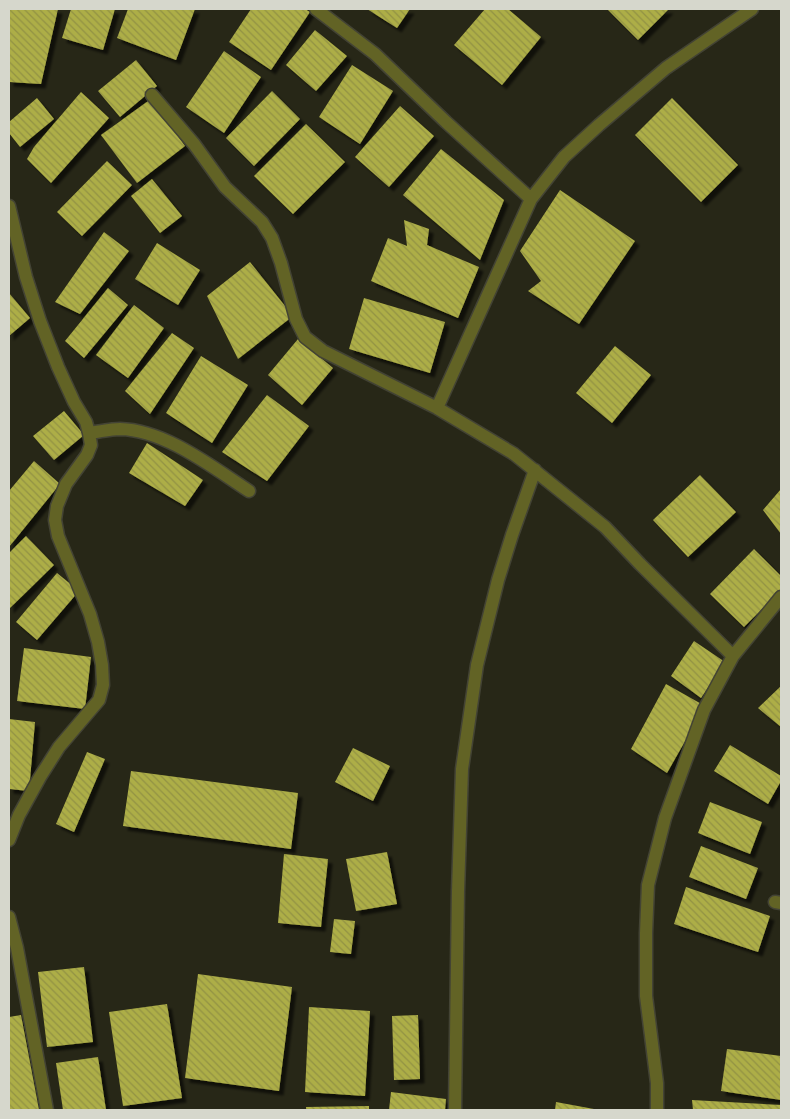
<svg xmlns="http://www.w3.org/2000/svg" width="790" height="1119" font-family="'Source Sans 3',sans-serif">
	<defs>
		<pattern id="building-back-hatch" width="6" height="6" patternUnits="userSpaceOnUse" patternTransform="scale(1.25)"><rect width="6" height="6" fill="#adae46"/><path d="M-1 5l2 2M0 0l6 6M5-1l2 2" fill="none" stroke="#929244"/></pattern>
		<filter id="shadow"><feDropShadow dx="4.5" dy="4.5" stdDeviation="1" flood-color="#0009"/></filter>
	</defs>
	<rect width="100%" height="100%" fill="#272717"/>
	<path fill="url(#building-back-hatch)" filter="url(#shadow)" d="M 9,9 L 58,9 L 41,84 L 9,82 Z
		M 71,9 L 115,9 L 103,50 L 62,38 Z
		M 128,9 L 195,9 L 176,60 L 117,38 Z
		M 251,9 L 305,9 L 310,12 L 271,70 L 229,42 Z
		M 367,9 L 410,9 L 397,28 Z
		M 485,9 L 508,9 L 541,37 L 502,85 L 454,45 Z
		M 607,9 L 669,9 L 638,40 Z
		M 315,30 L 347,56 L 316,91 L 286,65 Z
		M 224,51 L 261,77 L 224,133 L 186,107 Z
		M 136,60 L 157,86 L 120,117 L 98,91 Z
		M 352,65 L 393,91 L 360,144 L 319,117 Z
		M 272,91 L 300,119 L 254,166 L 226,138 Z
		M 81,92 L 109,118 L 51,183 L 27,159 L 34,147 Z
		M 37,98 L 54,119 L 20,147 L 9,133 L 9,122 Z
		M 672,98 L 738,165 L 701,202 L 635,135 Z
		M 151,99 L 185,146 L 137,183 L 101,135 Z
		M 400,106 L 434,136 L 389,187 L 355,157 Z
		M 306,124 L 345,162 L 293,214 L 254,176 Z
		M 441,149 L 504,200 L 480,260 L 403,195 Z
		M 107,161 L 132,185 L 82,236 L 57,212 Z
		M 152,179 L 182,216 L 160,233 L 131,196 Z
		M 560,190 L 635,241 L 579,324 L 528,291 L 541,281 L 520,251 Z
		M 404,220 L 429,229 L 427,245 L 479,267 L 458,318 L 371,281 L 388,238 L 407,246 Z
		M 104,232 L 129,251 L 80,314 L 55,302 Z
		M 157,243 L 200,270 L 178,305 L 135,279 Z
		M 250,262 L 293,316 L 238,359 L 207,296 Z
		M 108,288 L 128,305 L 84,358 L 65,341 Z
		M 9,293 L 30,318 L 9,336 Z
		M 364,298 L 445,322 L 430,373 L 349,349 Z
		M 134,305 L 164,328 L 128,378 L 96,355 Z
		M 172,333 L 194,348 L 150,414 L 125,391 Z
		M 298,339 L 333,368 L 302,405 L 268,375 Z
		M 615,346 L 651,375 L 612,423 L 576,393 Z
		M 201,356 L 248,385 L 212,443 L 166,413 Z
		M 267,395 L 309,426 L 267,481 L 222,452 Z
		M 64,411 L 84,435 L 54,460 L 33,436 Z
		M 147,443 L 203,480 L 185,506 L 129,473 Z
		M 34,461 L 60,484 L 9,547 L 9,491 Z
		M 700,475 L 736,512 L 688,557 L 653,520 Z
		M 781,489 L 781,534 L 763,510 Z
		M 26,536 L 54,565 L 9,609 L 9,553 Z
		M 754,549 L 781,576 L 781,590 L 744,627 L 710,594 Z
		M 57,573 L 79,591 L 37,640 L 16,622 Z
		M 694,641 L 725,662 L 701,698 L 671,676 Z
		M 24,648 L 91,657 L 85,709 L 17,701 Z
		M 666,684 L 705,706 L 667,773 L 631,749 Z
		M 781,686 L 781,727 L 758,708 Z
		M 9,719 L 35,722 L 29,791 L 9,789 Z
		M 730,745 L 781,776 L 781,781 L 768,804 L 714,771 Z
		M 353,748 L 390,766 L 373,801 L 335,782 Z
		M 87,752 L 105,759 L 74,832 L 56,824 Z
		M 131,771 L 298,793 L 291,849 L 123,826 Z
		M 710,802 L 762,822 L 750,854 L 698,833 Z
		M 701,846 L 758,868 L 746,899 L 689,877 Z
		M 387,852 L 397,904 L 356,911 L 346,859 Z
		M 284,854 L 328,859 L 321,927 L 278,923 Z
		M 686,887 L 770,916 L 758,952 L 674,924 Z
		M 334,919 L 355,921 L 351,954 L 330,952 Z
		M 84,967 L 93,1042 L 47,1047 L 38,972 Z
		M 198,974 L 292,987 L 279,1091 L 185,1078 Z
		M 167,1004 L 182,1098 L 123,1106 L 109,1012 Z
		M 309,1007 L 370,1011 L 365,1096 L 305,1092 Z
		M 21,1015 L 39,1110 L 9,1110 L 9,1017 Z
		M 418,1015 L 420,1079 L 394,1080 L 392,1016 Z
		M 727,1049 L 781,1056 L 781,1100 L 721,1091 Z
		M 98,1057 L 106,1110 L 63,1110 L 56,1063 Z
		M 391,1092 L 446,1099 L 445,1110 L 389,1110 Z
		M 692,1100 L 781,1105 L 781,1110 L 693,1110 Z
		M 556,1102 L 594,1109 L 594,1110 L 555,1110 Z
		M 369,1106 L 369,1110 L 306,1110 L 306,1107 Z"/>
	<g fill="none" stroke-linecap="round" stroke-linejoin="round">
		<g stroke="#434334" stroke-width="15">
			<path id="minor" d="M 316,9 L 375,54 L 446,122 L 531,199 L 437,408
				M 152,95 L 194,144 L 225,187 L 262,222 L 272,238 L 281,263 L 296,319 L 305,337 L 323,351 L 437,408 L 514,454 L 605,527 L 640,564 L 733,656
				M 531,199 L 564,157 L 599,125 L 666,68 L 752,9
				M 9,206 L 26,277 L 40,321 L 58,367 L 74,402 L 86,422 L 89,433 L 91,445 L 87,455 L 66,484 L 57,506 L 55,520 L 58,536 L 90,614 L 98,642 L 102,665 L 103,685 L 99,700 L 59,747 L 40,777 L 19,815 L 9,840
				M 89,433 C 99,432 110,429 120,429 C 165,430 212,467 249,491
				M 775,902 L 781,903
				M 9,917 L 17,948 L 47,1110
				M 455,1110 L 458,891 L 462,769 L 477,665 L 498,580 L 512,535 L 535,470
				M 657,1110 L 657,1083 L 646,996 L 646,933 L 648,885 L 665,818 L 704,710 L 733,656 L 781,597"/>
		</g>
		<use href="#minor" stroke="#626325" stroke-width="12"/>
	</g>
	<rect width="790" height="1119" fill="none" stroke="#d6d7cc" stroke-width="20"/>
</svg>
